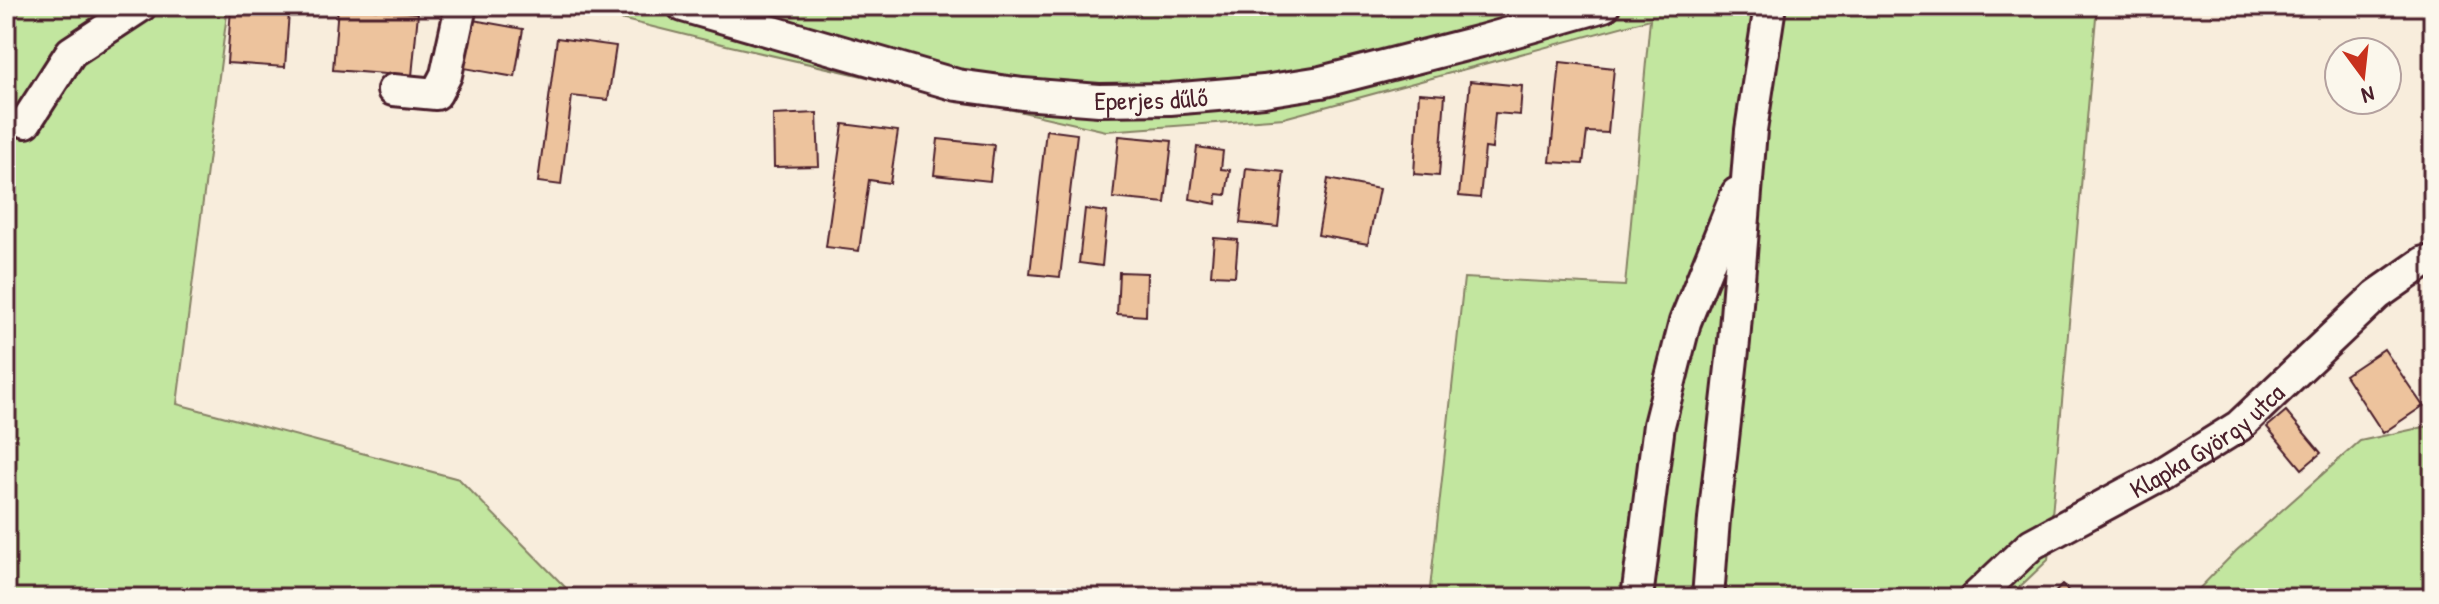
<svg xmlns="http://www.w3.org/2000/svg" width="2439" height="604" font-family="'Patrick Hand',sans-serif">
	<rect width="100%" height="100%" fill="#f8eddc"/>
	<filter id="ink" filterUnits="userSpaceOnUse"><feTurbulence type="fractalNoise" baseFrequency=".0125" numOctaves="2"/><feDisplacementMap in="SourceGraphic" scale="16" xChannelSelector="R" yChannelSelector="G"/><feConvolveMatrix kernelMatrix="1 2 1 2 8 2 1 2 1" color-interpolation-filters="sRGB"/></filter>
	<g filter="url(#ink)">
		<path fill="#c2e69f" stroke="#868265" stroke-width="2" d="M 6,6 L 228,6 L 177,404 L 459,479 L 566,588 L 613,598 L 6,598 Z
			M 568,6 L 2097,6 L 2048,560 L 2008,598 L 1429,598 L 1464,278 L 1625,286 L 1650,19 L 1284,118 L 1106,131 L 726,45 Z
			M 2433,425 L 2433,598 L 2190,598 L 2236,551 L 2360,441 Z"/>
		<path fill="#edc39d" stroke="#4a1f2b" stroke-width="2" d="M 338,6 L 418,13 L 412,76 L 333,70 Z
			M 231,8 L 289,12 L 285,67 L 227,63 Z
			M 473,20 L 523,29 L 515,77 L 464,68 Z
			M 557,38 L 616,46 L 608,100 L 572,96 L 561,185 L 538,182 Z
			M 1560,62 L 1614,68 L 1608,133 L 1587,132 L 1583,164 L 1550,162 Z
			M 1470,81 L 1522,86 L 1520,115 L 1495,113 L 1492,149 L 1485,148 L 1480,198 L 1459,196 Z
			M 1419,93 L 1445,95 L 1439,176 L 1414,174 Z
			M 817,113 L 819,166 L 774,167 L 773,115 Z
			M 843,124 L 898,131 L 890,183 L 869,180 L 859,251 L 826,247 Z
			M 1046,130 L 1077,134 L 1060,277 L 1030,274 Z
			M 1119,136 L 1172,141 L 1165,203 L 1113,198 Z
			M 938,139 L 994,145 L 990,181 L 934,175 Z
			M 1197,147 L 1223,151 L 1221,169 L 1230,170 L 1226,195 L 1217,194 L 1216,204 L 1190,199 Z
			M 1246,168 L 1284,172 L 1278,227 L 1240,223 Z
			M 1328,179 L 1379,189 L 1368,244 L 1318,235 Z
			M 1085,209 L 1107,212 L 1102,266 L 1079,263 Z
			M 1214,238 L 1238,240 L 1235,276 L 1211,275 Z
			M 1119,272 L 1147,273 L 1146,316 L 1117,314 Z
			M 2384,349 L 2423,406 L 2383,433 L 2345,375 Z
			M 2286,411 L 2321,453 L 2302,469 L 2267,427 Z
			M 2062,585 L 2076,598 L 2050,598 Z"/>
		<g fill="none" stroke-linecap="round" stroke-linejoin="round">
			<g stroke="#4a1f2b" stroke-width="36">
				<g id="street">
					<path id="s1" d="M 683,6 L 957,85 L 1023,94 L 1099,100 L 1170,99 L 1264,91 L 1321,82 L 1481,41 L 1604,6"/>
					<path d="M 393,90 L 436,94 L 446,75 L 461,6"/>
					<path d="M 26,122 L 71,52 L 141,6"/>
					<path d="M 1637,598 L 1659,425 L 1685,322 L 1737,193"/>
					<path d="M 1708,598 L 1714,519 L 1734,341 L 1751,130 L 1770,6"/>
					<path id="s2" d="M 1975,598 L 2032,544 L 2162,474 L 2239,426 L 2377,295 L 2424,262"/>
				</g>
			</g>
			<use href="#street" stroke="#fbf7ec" stroke-width="30"/>
		</g>
	</g>
	<g text-anchor="middle" dominant-baseline="central" stroke-width="6" stroke-linejoin="round" paint-order="stroke">
		<g font-size="26" fill="#4a1f2b" stroke="#fbf7ec">
			<text stroke="none"><textPath href="#s1" startOffset="480">Eperjes dűlő</textPath></text>
			<text stroke="none"><textPath href="#s2" startOffset="282">Klapka György utca</textPath></text>
		</g>
	</g>
	<rect width="2439" height="604" fill="none" stroke="#fbf7ec" stroke-width="32"/>
	<rect x="16" y="16" width="2407" height="572" fill="none" stroke="#4a1f2b" stroke-width="3" filter="url(#ink)"/>
	<g transform="translate(2363 76) rotate(165)"><circle r="38" fill="#fbf7ec" stroke="#b4a19f" stroke-width="2"/>
	<path d="M0-6L14 30L0 20L-14 30Z" fill="#c8321e"/>
	<text y="-12" font-size="22" font-weight="bold" text-anchor="middle" fill="#4a1f2b">N</text>
	</g>
</svg>
